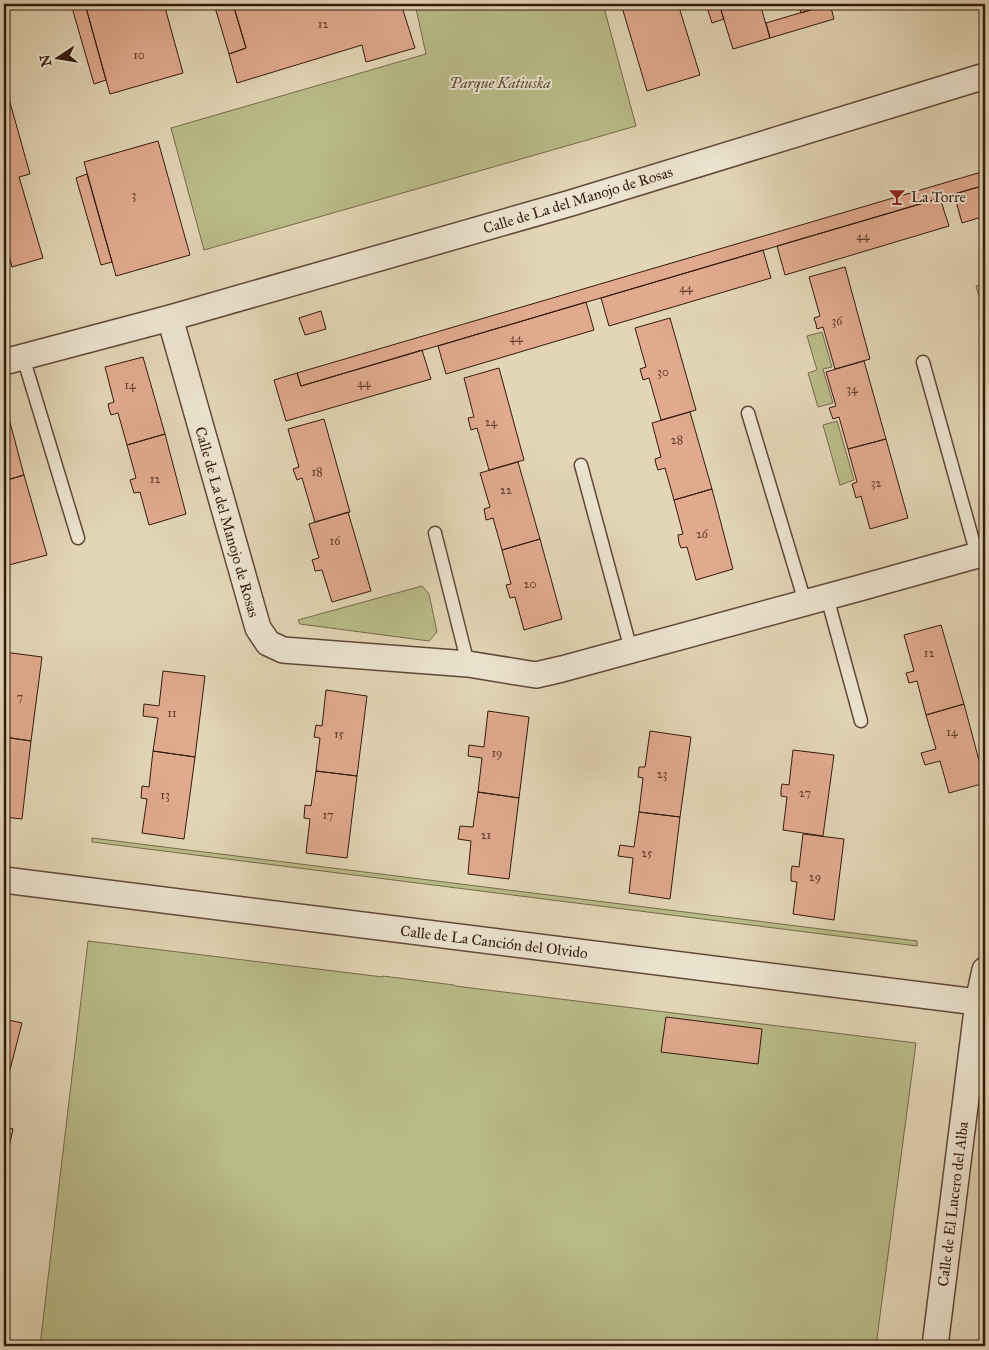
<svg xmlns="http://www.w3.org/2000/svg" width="989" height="1350" font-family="'IM FELL Great Primer',serif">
	<rect width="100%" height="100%" fill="#e2d6b6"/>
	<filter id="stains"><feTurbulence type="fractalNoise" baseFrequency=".004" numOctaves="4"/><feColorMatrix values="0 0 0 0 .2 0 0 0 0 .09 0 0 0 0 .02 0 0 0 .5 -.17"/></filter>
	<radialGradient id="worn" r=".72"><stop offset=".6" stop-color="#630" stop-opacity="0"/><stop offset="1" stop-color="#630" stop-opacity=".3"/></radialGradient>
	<path fill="#b9bc89" stroke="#766a4b" d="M 415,4 L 603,4 L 636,126 L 204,250 L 171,128 L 426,54 Z
		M 985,283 L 985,319 L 976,286 Z
		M 822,332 L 832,367 L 823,369 L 833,403 L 818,407 L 808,373 L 817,370 L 807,336 Z
		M 837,421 L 854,480 L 840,485 L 823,425 Z
		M 422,586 L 429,594 L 437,632 L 429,641 L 300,624 L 298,620 Z
		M 92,838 L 917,941 L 917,946 L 92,842 Z
		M 88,941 L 383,977 L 383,976 L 454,985 L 455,986 L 916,1043 L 876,1346 L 40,1346 Z"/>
	<path fill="#e1aa8f" stroke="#34190d" d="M 71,4 L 85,4 L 106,80 L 94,84 Z
		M 85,4 L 164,4 L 183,73 L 110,94 Z
		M 214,4 L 233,4 L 246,48 L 229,54 Z
		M 233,4 L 401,4 L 415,48 L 366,62 L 362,45 L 237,83 L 229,54 L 246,48 Z
		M 621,4 L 678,4 L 700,75 L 647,91 Z
		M 706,4 L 719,4 L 724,19 L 712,23 Z
		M 719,4 L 760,4 L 770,38 L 733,49 Z
		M 798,4 L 830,4 L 801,13 Z
		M 830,4 L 834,19 L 770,38 L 766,23 Z
		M 4,81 L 30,174 L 19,177 L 43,258 L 12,267 L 4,236 Z
		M 158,141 L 190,255 L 116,276 L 84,162 Z
		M 985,171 L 985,174 L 979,175 L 982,186 L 301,386 L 297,373 Z
		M 87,174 L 112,262 L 101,265 L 76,178 Z
		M 985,174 L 985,216 L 962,223 L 954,194 L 982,186 L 979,175 Z
		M 940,198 L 949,226 L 785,275 L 777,246 Z
		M 985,225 L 985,249 L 979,226 Z
		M 763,250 L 771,278 L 609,326 L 601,298 Z
		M 845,267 L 870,359 L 835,369 L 823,327 L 817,329 L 816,324 L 814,318 L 820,316 L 809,277 Z
		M 586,302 L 594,330 L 446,374 L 438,346 Z
		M 321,311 L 326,329 L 305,335 L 299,318 Z
		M 670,318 L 696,410 L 661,420 L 649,378 L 643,380 L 640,369 L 646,367 L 635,328 Z
		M 422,350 L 431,379 L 286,421 L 274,380 L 297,373 L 301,386 Z
		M 143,357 L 165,434 L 127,445 L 118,413 L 111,415 L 109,409 L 108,404 L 114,402 L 105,367 Z
		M 864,361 L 886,439 L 848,449 L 839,417 L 833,419 L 829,408 L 836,406 L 826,372 Z
		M 499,368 L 524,460 L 489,470 L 477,428 L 471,430 L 468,418 L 474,417 L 464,378 Z
		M 4,400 L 24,475 L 4,481 Z
		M 690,412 L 712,489 L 674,500 L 665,468 L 658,470 L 656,464 L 655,459 L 661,457 L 652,423 Z
		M 324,419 L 350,512 L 315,522 L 302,478 L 297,480 L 293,469 L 299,467 L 288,429 Z
		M 165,434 L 186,514 L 149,525 L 140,492 L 134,493 L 130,480 L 136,478 L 127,445 Z
		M 886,439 L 908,518 L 870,529 L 861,496 L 856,498 L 852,484 L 857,482 L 848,449 Z
		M 518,462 L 540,539 L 502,550 L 493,518 L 486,520 L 485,514 L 484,509 L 490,507 L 480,473 Z
		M 24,475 L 47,555 L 9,565 L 4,546 L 4,481 Z
		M 712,489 L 733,569 L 696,580 L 687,547 L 681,548 L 679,543 L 678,535 L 683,534 L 674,500 Z
		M 348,512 L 371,591 L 332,602 L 322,570 L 315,571 L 314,566 L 312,560 L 319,558 L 309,524 Z
		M 540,539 L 562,619 L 524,630 L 515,597 L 510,598 L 506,585 L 511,584 L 502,550 Z
		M 941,625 L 964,704 L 926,715 L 917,681 L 909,683 L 906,673 L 914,671 L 904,635 Z
		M 4,652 L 42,657 L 31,741 L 4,737 Z
		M 163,671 L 205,676 L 195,757 L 153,751 L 158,718 L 143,716 L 144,704 L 159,706 Z
		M 326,690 L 367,696 L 357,776 L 316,771 L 320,738 L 314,737 L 316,725 L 322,726 Z
		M 964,704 L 985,783 L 949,793 L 940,761 L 925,765 L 921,753 L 936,749 L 926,715 Z
		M 488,711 L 529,717 L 519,798 L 478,792 L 482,758 L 468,756 L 469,745 L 484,747 Z
		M 650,731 L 691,737 L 680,817 L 639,812 L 643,778 L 638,777 L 639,767 L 645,767 Z
		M 4,737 L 31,741 L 22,819 L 4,817 Z
		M 793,750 L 834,755 L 823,836 L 783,830 L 787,797 L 781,796 L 781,790 L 782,784 L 789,785 Z
		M 153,751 L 195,757 L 184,839 L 142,833 L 147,799 L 141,798 L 142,786 L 149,787 Z
		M 316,771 L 357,776 L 347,858 L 306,853 L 310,819 L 304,818 L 305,805 L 311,806 Z
		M 478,792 L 519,798 L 509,879 L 468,874 L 471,841 L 458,839 L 460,826 L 473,827 Z
		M 639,812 L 680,817 L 670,899 L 629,893 L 633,858 L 618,856 L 620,845 L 634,847 Z
		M 803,834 L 844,839 L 834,920 L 793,914 L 797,882 L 791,881 L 791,874 L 792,866 L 799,867 Z
		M 666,1017 L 762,1029 L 758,1064 L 661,1052 Z
		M 4,1019 L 22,1023 L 4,1093 Z
		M 4,1126 L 13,1129 L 4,1169 Z"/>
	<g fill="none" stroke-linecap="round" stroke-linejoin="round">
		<g stroke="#604837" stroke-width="15">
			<path id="service" d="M 23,357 L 78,538
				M 923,362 L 977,555
				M 748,413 L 805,602
				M 581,465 L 631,650
				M 435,533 L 468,664
				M 827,597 L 861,721"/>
		</g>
		<g stroke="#604837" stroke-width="28">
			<path id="minor" d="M 170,318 L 258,628 L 268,643 L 283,650 L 468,664 L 536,675 L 562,669 L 856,589 L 985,553
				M 4,362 L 170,318 L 571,203 L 985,76
				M 4,880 L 985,1003
				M 935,1346 L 978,1002 L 985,970"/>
		</g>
		<use href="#service" stroke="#ece4d0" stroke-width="12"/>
		<use href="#minor" stroke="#ece4d0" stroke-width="25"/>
	</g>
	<defs>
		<g id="bar-bare" transform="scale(1.35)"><path d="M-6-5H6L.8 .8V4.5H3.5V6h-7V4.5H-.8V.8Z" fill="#8f2418" stroke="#ece4d0" stroke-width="2.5" paint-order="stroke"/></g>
	</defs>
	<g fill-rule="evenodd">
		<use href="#bar-bare" x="897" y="197"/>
	</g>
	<g text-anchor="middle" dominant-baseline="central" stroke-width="4" stroke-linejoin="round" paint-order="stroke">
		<g font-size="12" fill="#5f3d2e">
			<text x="323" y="24">12</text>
			<text x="139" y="55">10</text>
			<text x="134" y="195">3</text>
			<text x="863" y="236">44</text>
			<text x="686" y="288">44</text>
			<text x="837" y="321">36</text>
			<text x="516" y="338">44</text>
			<text x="663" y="372">30</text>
			<text x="364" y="383">44</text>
			<text x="130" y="385">14</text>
			<text x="852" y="389">34</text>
			<text x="491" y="422">24</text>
			<text x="677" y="440">28</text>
			<text x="317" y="472">18</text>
			<text x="155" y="479">12</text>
			<text x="876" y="483">32</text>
			<text x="506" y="490">22</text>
			<text x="702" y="534">26</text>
			<text x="335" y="541">16</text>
			<text x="530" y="584">20</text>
			<text x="929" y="653">12</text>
			<text x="20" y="697">7</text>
			<text x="172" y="713">11</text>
			<text x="952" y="732">14</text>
			<text x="339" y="734">15</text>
			<text x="497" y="753">19</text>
			<text x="662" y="774">23</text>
			<text x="805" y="793">27</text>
			<text x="165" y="795">13</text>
			<text x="328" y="815">17</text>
			<text x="486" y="835">21</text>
			<text x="647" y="853">25</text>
			<text x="815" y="877">29</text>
		</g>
		<g font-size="15" font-style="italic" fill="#5c4a32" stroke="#ece4d0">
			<text x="500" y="83">Parque Katiuska</text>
		</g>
		<g font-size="15" fill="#34190d" stroke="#ece4d0" text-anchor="start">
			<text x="911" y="197">La Torre</text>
		</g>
		<g font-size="15" fill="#34190d" stroke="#ece4d0">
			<text transform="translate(578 200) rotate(-17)">Calle de La del Manojo de Rosas</text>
			<text transform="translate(227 522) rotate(74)">Calle de La del Manojo de Rosas</text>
			<text transform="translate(494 942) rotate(7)">Calle de La Canción del Olvido</text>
			<text transform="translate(953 1204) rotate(-83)">Calle de El Lucero del Alba</text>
		</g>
	</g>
	<rect width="989" height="1350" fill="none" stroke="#e2d6b6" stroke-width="20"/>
	<rect x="5" y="5" width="979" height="1340" fill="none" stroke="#34190d" stroke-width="2.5"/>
	<rect x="10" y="10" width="969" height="1330" fill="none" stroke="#34190d"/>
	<g transform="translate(58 58) rotate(258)" stroke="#ece4d0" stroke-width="4" paint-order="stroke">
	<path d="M0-4L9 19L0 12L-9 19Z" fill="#34190d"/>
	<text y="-8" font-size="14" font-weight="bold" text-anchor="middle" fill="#34190d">N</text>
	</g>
	<rect width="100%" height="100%" filter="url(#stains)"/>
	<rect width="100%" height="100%" fill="url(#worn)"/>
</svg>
